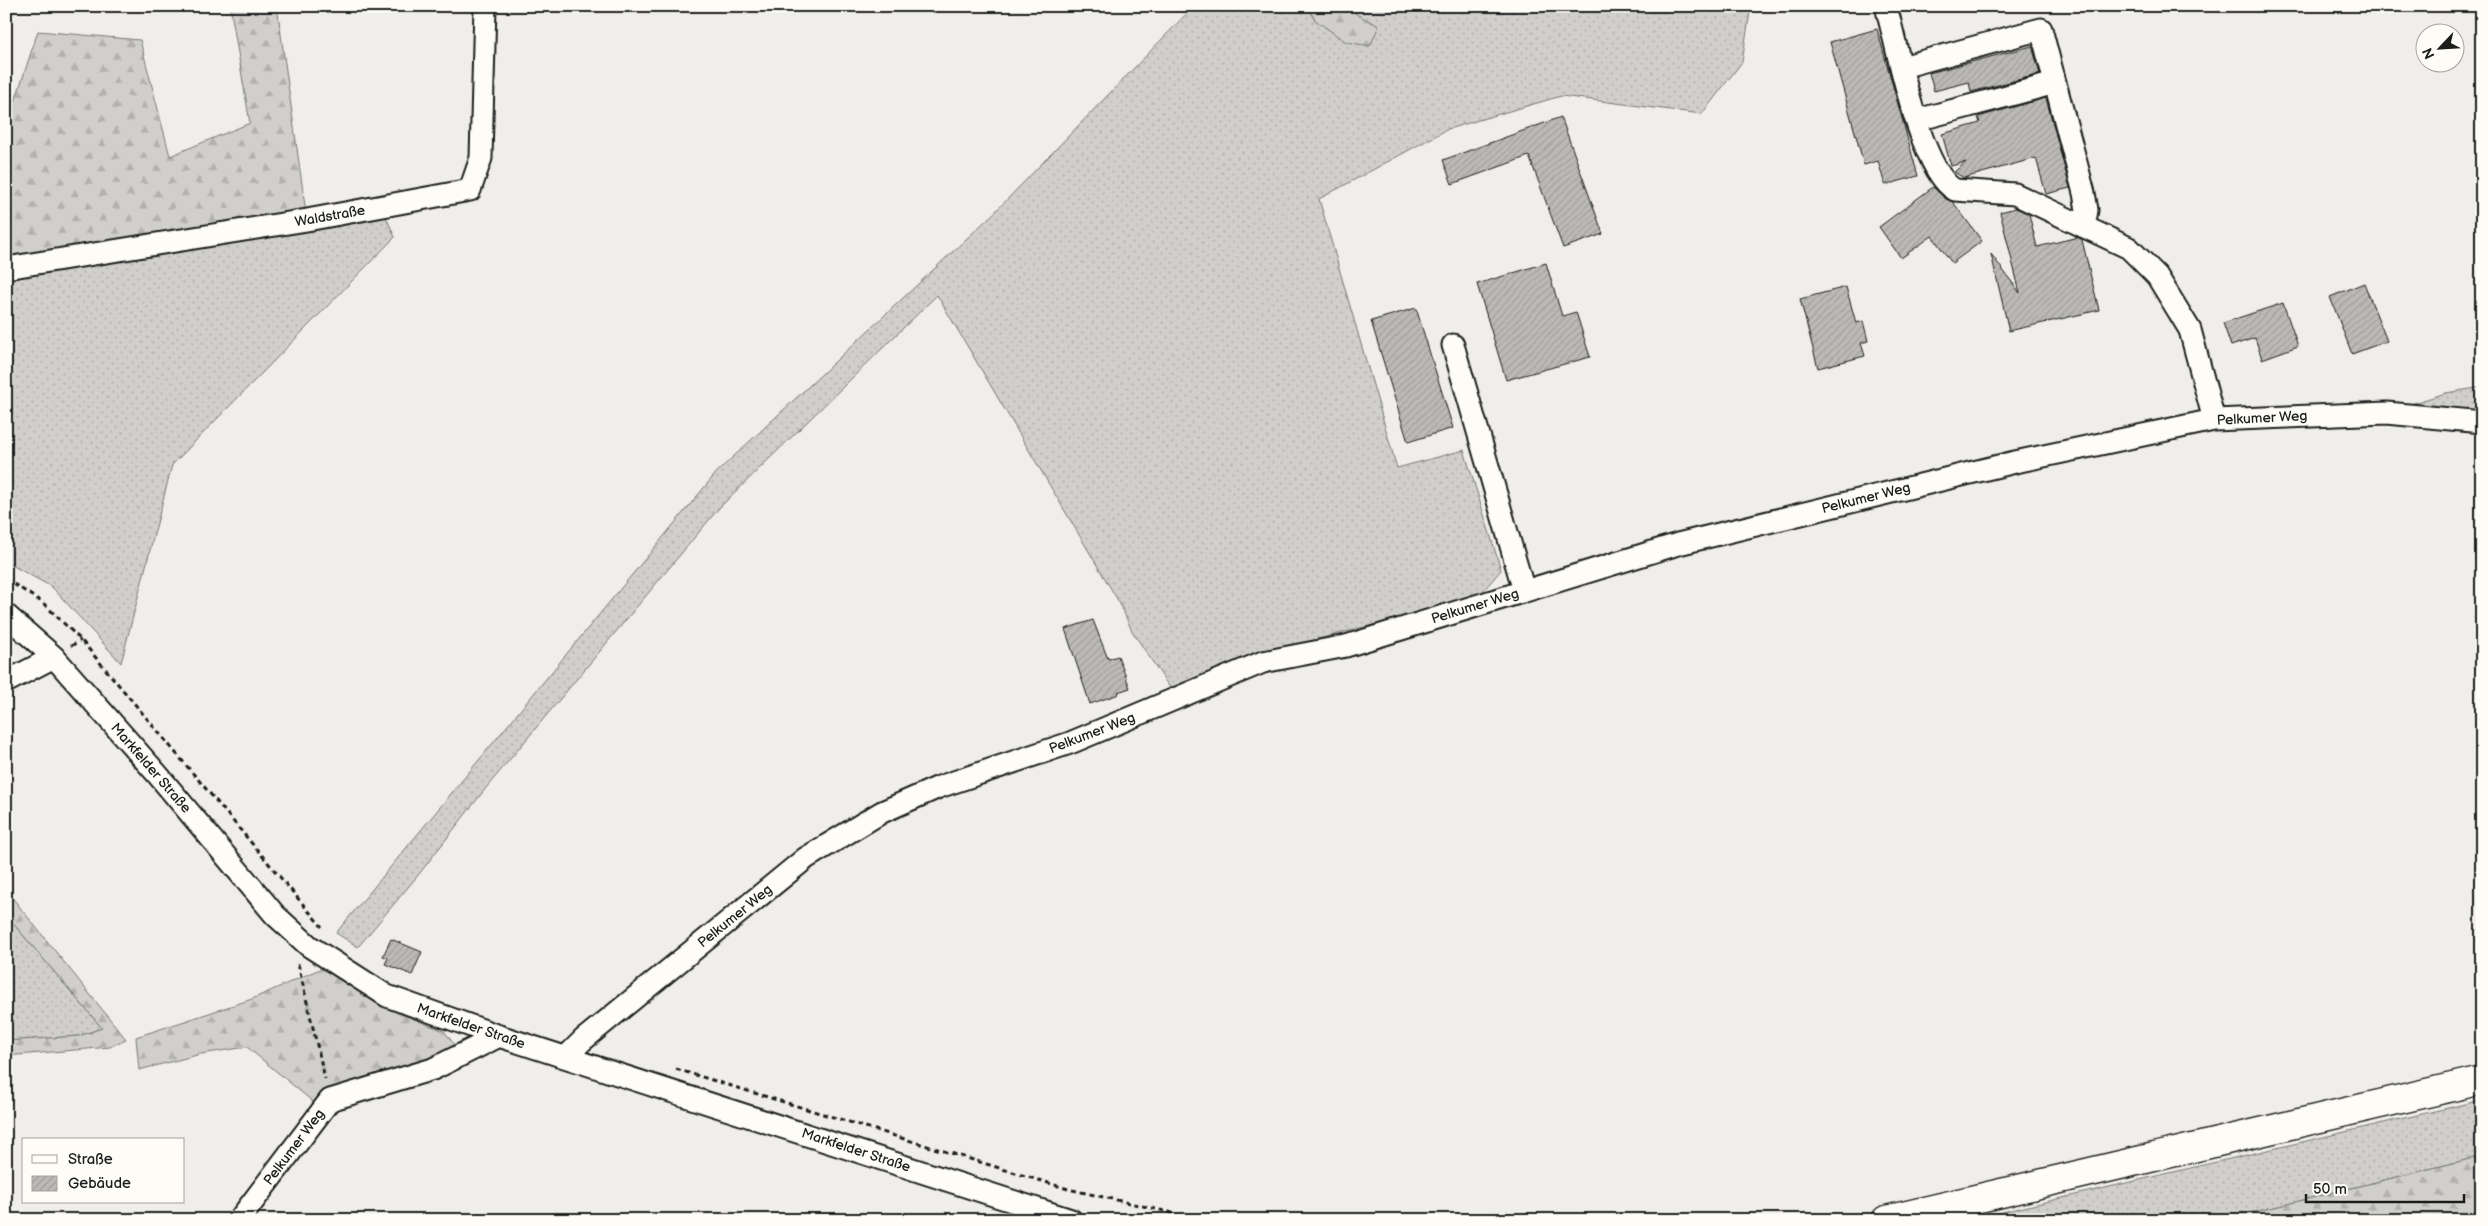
<svg xmlns="http://www.w3.org/2000/svg" width="2488" height="1226" font-family="'Balsamiq Sans',sans-serif">
	<defs>
		<pattern id="grass-dots" width="8" height="8" patternUnits="userSpaceOnUse" patternTransform="scale(1.25)"><rect width="8" height="8" fill="#d0cfcc"/><path d="M2 2h.1M6 6h.1" fill="none" stroke="#b2b1af" stroke-width="1.8" stroke-linecap="round"/></pattern>
		<pattern id="forest-firs" width="22" height="20" patternUnits="userSpaceOnUse" patternTransform="scale(1.25)"><rect width="22" height="20" fill="#d0cfcc"/><path d="M5 1l3.5 6h-7zM16 11l3.5 6h-7z" fill="#b2b1af"/></pattern>
		<pattern id="building-hatch" width="6" height="6" patternUnits="userSpaceOnUse" patternTransform="scale(1.25)"><rect width="6" height="6" fill="#bbbab6"/><path d="M-1 1l2-2M0 6l6-6M5 7l2-2" fill="none" stroke="#a09f9c"/></pattern>
	</defs>
	<rect width="100%" height="100%" fill="#f0eeea"/>
	<filter id="ink" filterUnits="userSpaceOnUse"><feTurbulence type="fractalNoise" baseFrequency=".02" numOctaves="2"/><feDisplacementMap in="SourceGraphic" scale="10" xChannelSelector="R" yChannelSelector="G"/><feConvolveMatrix kernelMatrix="1 2 1 2 8 2 1 2 1" color-interpolation-filters="sRGB"/></filter>
	<g filter="url(#ink)">
		<path fill="url(#grass-dots)" stroke="#767674" d="M 1194,6 L 1751,6 L 1742,62 L 1702,114 L 1561,96 L 1448,129 L 1319,199 L 1397,468 L 1464,450 L 1501,570 L 1477,598 L 1310,641 L 1262,655 L 1170,688 L 1132,631 L 1120,604 L 937,295 L 719,508 L 486,788 L 419,874 L 358,947 L 336,933 L 717,472 L 994,213 Z
			M 385,215 L 395,237 L 172,465 L 121,663 L 52,587 L 6,562 L 6,267 Z
			M 2482,387 L 2482,413 L 2407,405 L 2446,393 Z
			M 6,915 L 102,1028 L 79,1036 L 6,1041 Z
			M 2482,1100 L 2482,1156 L 2222,1220 L 1968,1220 Z"/>
		<path fill="url(#forest-firs)" stroke="#767674" d="M 230,6 L 277,6 L 307,220 L 6,267 L 6,129 L 38,31 L 140,40 L 170,156 L 250,123 Z
			M 1307,6 L 1352,6 L 1356,14 L 1379,26 L 1370,46 L 1346,42 L 1315,20 Z
			M 6,890 L 126,1039 L 110,1047 L 6,1056 L 6,1041 L 79,1036 L 102,1028 L 6,915 Z
			M 322,968 L 388,1009 L 444,1031 L 457,1048 L 318,1106 L 247,1047 L 201,1054 L 139,1070 L 136,1037 L 252,999 Z
			M 2482,1156 L 2482,1220 L 2222,1220 Z"/>
		<path fill="url(#building-hatch)" stroke="#1c1c1c" d="M 1877,29 L 1918,176 L 1885,185 L 1878,161 L 1864,165 L 1830,42 Z
			M 2032,46 L 2040,74 L 1971,92 L 1969,82 L 1934,91 L 1929,73 Z
			M 2046,98 L 2070,188 L 2046,194 L 2036,158 L 1964,178 L 1954,172 L 1966,162 L 1951,166 L 1942,134 L 1980,123 L 1978,117 Z
			M 1561,117 L 1603,234 L 1563,248 L 1529,156 L 1452,184 L 1443,160 Z
			M 1933,187 L 1946,199 L 1953,202 L 1982,241 L 1952,263 L 1932,236 L 1901,258 L 1879,227 Z
			M 2016,208 L 2029,214 L 2037,247 L 2078,237 L 2082,240 L 2099,310 L 2009,331 L 1991,254 L 2020,293 L 2000,212 Z
			M 1546,263 L 1562,316 L 1576,312 L 1590,357 L 1506,380 L 1477,284 Z
			M 2364,283 L 2387,341 L 2352,354 L 2330,297 Z
			M 1846,287 L 1856,323 L 1863,321 L 1868,341 L 1861,343 L 1865,356 L 1818,368 L 1800,299 Z
			M 2283,303 L 2298,346 L 2262,359 L 2255,338 L 2231,346 L 2223,323 Z
			M 1416,308 L 1453,428 L 1408,442 L 1371,321 Z
			M 1093,620 L 1108,659 L 1118,656 L 1130,688 L 1118,692 L 1119,694 L 1090,704 L 1065,629 Z
			M 391,939 L 422,952 L 412,975 L 385,964 L 388,958 L 383,956 Z"/>
		<g fill="none" stroke-linecap="round" stroke-linejoin="round">
			<g stroke="#1c1c1c" stroke-width="25">
				<path id="minor" d="M 1886,6 C 1897,46 1920,171 1955,190 L 2015,194 L 2129,248 L 2157,276 L 2190,330 L 2214,420
					M 1902,67 L 2041,29 L 2084,193 L 2087,210 L 2084,227
					M 1917,120 L 2055,83
					M 6,268 L 307,220 L 470,190 L 481,158 L 485,6
					M 1453,345 L 1524,591
					M 6,615 L 54,657 L 158,775 L 275,915 L 309,946 L 387,996 L 499,1036 L 1071,1220
					M 6,682 L 54,657
					M 566,1057 L 583,1040 L 806,858 L 882,812 L 939,787 L 1070,743 L 1263,662 L 1346,646 L 1678,544 L 2015,462 L 2214,420 L 2387,413 L 2482,422
					M 239,1220 L 330,1100 L 433,1069 L 499,1036"/>
			</g>
			<g stroke="#1c1c1c" stroke-width="31">
				<path id="major" d="M 1886,1220 L 2482,1080"/>
			</g>
			<path stroke="#1c1c1c" stroke-width="3" stroke-dasharray="5 4" stroke-linecap="butt" d="M 6,579 L 43,603 L 81,640 L 322,927
				M 71,646 L 81,640
				M 298,964 L 325,1079
				M 676,1069 L 1068,1189 L 1169,1212 L 1190,1220"/>
			<use href="#minor" stroke="#fdfcf7" stroke-width="21"/>
			<use href="#major" stroke="#fdfcf7" stroke-width="28"/>
		</g>
	</g>
	<g text-anchor="middle" dominant-baseline="central" stroke-width="4" stroke-linejoin="round" paint-order="stroke">
		<g font-size="14" fill="#1c1c1c" stroke="#fdfcf7">
			<text transform="translate(330 216) rotate(-10)">Waldstraße</text>
			<text transform="translate(2262 418) rotate(-3)">Pelkumer Weg</text>
			<text transform="translate(1866 498) rotate(-14)">Pelkumer Weg</text>
			<text transform="translate(1475 606) rotate(-17)">Pelkumer Weg</text>
			<text transform="translate(1092 733) rotate(-21)">Pelkumer Weg</text>
			<text transform="translate(151 768) rotate(49)">Markfelder Straße</text>
			<text transform="translate(735 916) rotate(-39)">Pelkumer Weg</text>
			<text transform="translate(471 1026) rotate(19)">Markfelder Straße</text>
			<text transform="translate(294 1147) rotate(-53)">Pelkumer Weg</text>
			<text transform="translate(856 1150) rotate(18)">Markfelder Straße</text>
		</g>
	</g>
	<rect width="2488" height="1226" fill="none" stroke="#fdfcf7" stroke-width="25"/>
	<rect x="12" y="12" width="2463" height="1201" fill="none" stroke="#1c1c1c" stroke-width="2" filter="url(#ink)"/>
	<rect x="22" y="1138" width="162" height="65" fill="#fdfcf7" stroke="#a3a29f"/>
	<rect x="32" y="1155" width="25" height="8" fill="#fdfcf7" stroke="#a3a29f"/>
	<text x="68" y="1164" font-size="15" fill="#1c1c1c">Straße</text>
	<rect x="32" y="1176" width="25" height="15" fill="url(#building-hatch)" stroke="#a3a29f"/>
	<text x="68" y="1188" font-size="15" fill="#1c1c1c">Gebäude</text>
	<g transform="translate(2440 48) rotate(245)"><circle r="24" fill="#fdfcf7" stroke="#a3a29f"/>
	<path d="M0-4L9 19L0 12L-9 19Z" fill="#1c1c1c"/>
	<text y="-8" font-size="14" font-weight="bold" text-anchor="middle" fill="#1c1c1c">N</text>
	</g>
	<path d="M2306 1194v8h158v-8" fill="none" stroke="#1c1c1c" stroke-width="2.5"/>
	<text x="2313" y="1194" font-size="15" fill="#1c1c1c" stroke="#fdfcf7" stroke-width="4" paint-order="stroke">50 m</text>
</svg>
